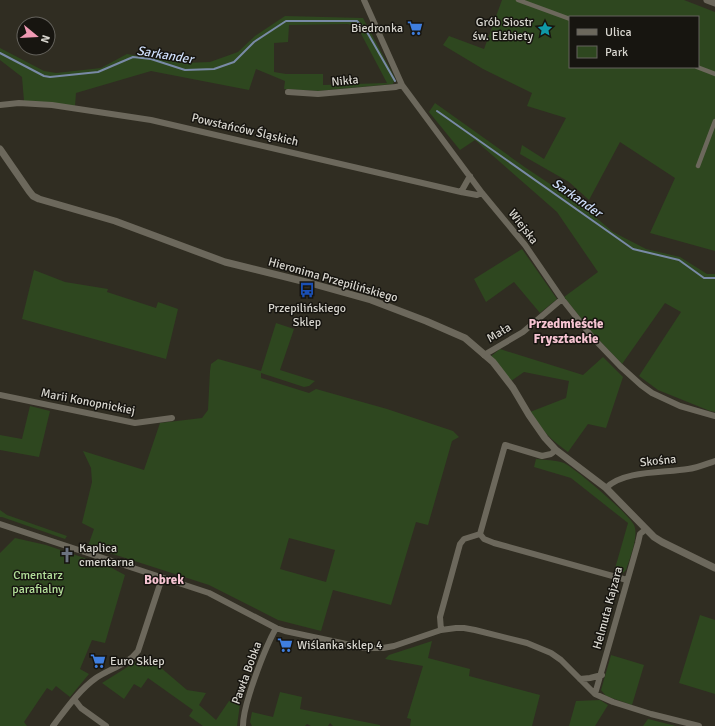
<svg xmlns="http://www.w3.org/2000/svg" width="715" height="726" font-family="Signika,sans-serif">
	<rect width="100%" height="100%" fill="#302d22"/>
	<path fill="#2e471f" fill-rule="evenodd" d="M 502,0 L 684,0 L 715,12 L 715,251 L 650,233 L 675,178 L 620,142 L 589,200 L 569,182 L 520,154 L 522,145 L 544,159 L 566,118 L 527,106 L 532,93 L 483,69 L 443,45 L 449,36 L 484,49 ZM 570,17 L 698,17 L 698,67 L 570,67 Z
		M 285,16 L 363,18 L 395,78 L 393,84 L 318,91 L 284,89 L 285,81 L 256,69 L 249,90 L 151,71 L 76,93 L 75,106 L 24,101 L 22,77 L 0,60 L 0,48 L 44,71 L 56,73 L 101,68 L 127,54 L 184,63 L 210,62 L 238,52 L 255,36 ZM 348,24 L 358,28 L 387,83 L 323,85 L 323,74 L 286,74 L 274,72 L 274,43 L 288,42 L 289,25 Z
		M 435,103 L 526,168 L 580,204 L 613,232 L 646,249 L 680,257 L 707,274 L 715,274 L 715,412 L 710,411 L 658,390 L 639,376 L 681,312 L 665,303 L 622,364 L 596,337 L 564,297 L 598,272 L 557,212 L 475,140 L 460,150 L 429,112 Z
		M 522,249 L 557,299 L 540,313 L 514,282 L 486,302 L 474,279 Z
		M 34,270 L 65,282 L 108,289 L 107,292 L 156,308 L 158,302 L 178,309 L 166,359 L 22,319 Z
		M 276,323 L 294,329 L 280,370 L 315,381 L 309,386 L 304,387 L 261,373 L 261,378 L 309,393 L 316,389 L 387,409 L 453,431 L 459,437 L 452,441 L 428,525 L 416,522 L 391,605 L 333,590 L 321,631 L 278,620 L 209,585 L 88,546 L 94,529 L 82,523 L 92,482 L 91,468 L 83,451 L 144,470 L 160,423 L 202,418 L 208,410 L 210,371 L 211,364 L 218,359 L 261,371 ZM 289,538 L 335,550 L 326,582 L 280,569 Z
		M 500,349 L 583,375 L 603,357 L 623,377 L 606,428 L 588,424 L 568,452 C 550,439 543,431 530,412 L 566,398 L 569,381 L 524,372 L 511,381 L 490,357 Z
		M 30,406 L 50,411 L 39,457 L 0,450 L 0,435 L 22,439 Z
		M 536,459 C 545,460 556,460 564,463 C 575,468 630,515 634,525 C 639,536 630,558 626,570 L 623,573 L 614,572 L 628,523 L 571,478 L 534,467 Z
		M 0,510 L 7,515 L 67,536 L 65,539 L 2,517 L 0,517 Z
		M 15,538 L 46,545 L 108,566 L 125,575 L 105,643 L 92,640 L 80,669 L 89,674 L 70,697 L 56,686 L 52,691 L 47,688 L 24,722 L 27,726 L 0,726 L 0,553 Z
		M 700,615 L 715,620 L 715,694 L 679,683 Z
		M 432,641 L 428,658 L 470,669 L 469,676 L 540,695 L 532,726 L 410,726 L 411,719 L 407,718 L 423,666 L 385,659 L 389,655 Z
		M 611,655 L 644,665 L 632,705 L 606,696 L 601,690 Z
		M 140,656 L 160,667 L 187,690 L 206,693 L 199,705 L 216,720 L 229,701 L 240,704 L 237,726 L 203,726 L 189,716 L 193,710 L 148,678 L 141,688 L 134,684 L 124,699 L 102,683 L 137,661 Z
		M 280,692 L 302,697 L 300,709 L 380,725 L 380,726 L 333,726 L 330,723 L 328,726 L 311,726 L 307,724 L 305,726 L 252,726 L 250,722 L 252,712 L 273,717 Z
		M 600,700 L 608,705 L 595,726 L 569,726 L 576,701 Z
		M 648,719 L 676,726 L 643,726 Z"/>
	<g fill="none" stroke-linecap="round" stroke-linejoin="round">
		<path stroke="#798aa6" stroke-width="2" d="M 367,32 L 395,81
			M 0,53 L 44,76 L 50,77 L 98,72 L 133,57 L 151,59 L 185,70 L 214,69 L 234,62 L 254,42 L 286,21 L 357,21 L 364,28
			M 437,111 L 633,249 L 679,260 L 704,278 L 715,278"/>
		<path stroke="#6c685c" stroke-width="4.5" d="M 518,0 L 570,19
			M 697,67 L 715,74
			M 698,166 L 715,121"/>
		<path stroke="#6c685c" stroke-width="6" d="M 364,0 L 402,85 L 482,193 L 525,245 L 562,299 L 593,338 L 620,366 L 641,385 L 652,393 L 680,406 L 715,416
			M 288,92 L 318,94 L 396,87 L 402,85
			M 0,105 L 19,103 L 52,105 L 151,120 L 461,192 L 477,195 L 482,193
			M 461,192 L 470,176
			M 484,355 L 523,332 L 562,299
			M 0,395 L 135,423 L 172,418
			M 606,488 C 623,470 665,473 688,469 C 697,468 706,464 715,461
			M 0,524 L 209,593 L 276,628 L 285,631 L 365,648 L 383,648 L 394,646 L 441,630 L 456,628 L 464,628 L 475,630 L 527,643 L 551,653 L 561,660 L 595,694 L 613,702 L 651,714 L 699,726
			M 480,534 L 484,539 L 494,543 L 627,580
			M 441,630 L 440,617 L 460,544 L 464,539 L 480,534 L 505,445 L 542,456 L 551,454 L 556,450
			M 580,679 L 590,678 L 602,675
			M 595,694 L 638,543 L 640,534 L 646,529
			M 74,699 L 81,708 L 106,726
			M 53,726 C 66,709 79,690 96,678 C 111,668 127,665 138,651 L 162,578
			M 243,726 C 243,713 247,702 251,689 C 258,668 265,648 276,628"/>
		<path stroke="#6c685c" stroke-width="7" d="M 707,0 L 715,3
			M 0,149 L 29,191 L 33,196 L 39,199 L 115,221 L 225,262 L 310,283 L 371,300 L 426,321 L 465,338 L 493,362 L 513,388 L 529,415 L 545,438 L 556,450 L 606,488 L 654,537 L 662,542 L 715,568"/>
	</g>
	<defs>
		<g id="supermarket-bare" transform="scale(1.2)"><path d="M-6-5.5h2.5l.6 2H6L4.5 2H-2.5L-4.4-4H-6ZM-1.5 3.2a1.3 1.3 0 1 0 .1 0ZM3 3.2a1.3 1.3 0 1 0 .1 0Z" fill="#3f7fe0" stroke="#171510" stroke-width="2.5" paint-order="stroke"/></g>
		<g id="sight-bare" transform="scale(1.2)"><path d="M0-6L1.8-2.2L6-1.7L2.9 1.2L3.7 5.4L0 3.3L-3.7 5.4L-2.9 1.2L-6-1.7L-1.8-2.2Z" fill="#0f9aa8" stroke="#171510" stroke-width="2.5" paint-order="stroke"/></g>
		<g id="bus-bare" transform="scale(1.2)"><path d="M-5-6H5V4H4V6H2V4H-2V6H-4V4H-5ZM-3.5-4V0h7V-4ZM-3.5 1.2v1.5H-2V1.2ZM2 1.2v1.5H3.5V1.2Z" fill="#1a4fb4" stroke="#171510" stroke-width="2.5" paint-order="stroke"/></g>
		<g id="church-bare" transform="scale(1.2)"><path d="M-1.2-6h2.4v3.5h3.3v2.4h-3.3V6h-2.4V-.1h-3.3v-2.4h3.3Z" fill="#6b7280" stroke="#171510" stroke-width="2.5" paint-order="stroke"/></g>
	</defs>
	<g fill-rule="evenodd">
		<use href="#supermarket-bare" x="415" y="28"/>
		<use href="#sight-bare" x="545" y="29"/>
		<use href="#bus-bare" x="307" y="290"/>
		<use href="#church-bare" x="67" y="555"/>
		<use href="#supermarket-bare" x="285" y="645"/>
		<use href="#supermarket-bare" x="98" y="661"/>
	</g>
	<g text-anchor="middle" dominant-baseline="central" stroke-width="3" stroke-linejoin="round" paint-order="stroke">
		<g font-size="12" fill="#d8d6cf" stroke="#171510" text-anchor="start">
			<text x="533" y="22" text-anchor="end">Grób Siostr<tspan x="533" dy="14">św. Elżbiety</tspan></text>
			<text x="403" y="28" text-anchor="end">Biedronka</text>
			<text x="307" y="308" text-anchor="middle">Przepilińskiego<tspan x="307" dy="14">Sklep</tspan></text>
			<text x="79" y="548">Kaplica<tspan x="79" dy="14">cmentarna</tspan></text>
			<text x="297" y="645">Wiślanka sklep 4</text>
			<text x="110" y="661">Euro Sklep</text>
		</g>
		<g font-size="12" fill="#d8d6cf" stroke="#171510">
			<text transform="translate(345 81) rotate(-5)">Nikła</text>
			<text transform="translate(245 130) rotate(13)">Powstańców Śląskich</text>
			<text transform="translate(523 227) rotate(52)">Wiejska</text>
			<text transform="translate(333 280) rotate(16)">Hieronima Przepilińskiego</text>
			<text transform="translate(499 333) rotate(-31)">Mała</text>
			<text transform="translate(88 402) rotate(11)">Marii Konopnickiej</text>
			<text transform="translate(658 461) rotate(-6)">Skośna</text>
			<text transform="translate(608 608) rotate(-75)">Helmuta Kajzara</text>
			<text transform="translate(247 673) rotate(-70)">Pawła Bobka</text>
		</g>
		<g font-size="12" fill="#b3e09a" stroke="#171510">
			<text x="38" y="575">Cmentarz<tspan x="38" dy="14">parafialny</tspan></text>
		</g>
		<g font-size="13" font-style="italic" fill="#cfdffb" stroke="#171510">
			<text transform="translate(165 55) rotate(9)">Sarkander</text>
			<text transform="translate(577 198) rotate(35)">Sarkander</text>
		</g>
		<g font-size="13" font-weight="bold" fill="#f6c4d2" stroke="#171510">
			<text x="566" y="324">Przedmieście<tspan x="566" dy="15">Frysztackie</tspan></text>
			<text x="164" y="580">Bobrek</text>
		</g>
	</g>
	<rect x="569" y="16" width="130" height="52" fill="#171510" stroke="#64625c"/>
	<rect x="577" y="29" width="20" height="6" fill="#6c685c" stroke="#64625c"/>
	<text x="605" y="36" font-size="12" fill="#d8d6cf">Ulica</text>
	<rect x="577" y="46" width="20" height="12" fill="#2e471f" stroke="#64625c"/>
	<text x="605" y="56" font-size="12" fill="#d8d6cf">Park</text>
	<g transform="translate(36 36) rotate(108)"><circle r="19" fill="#171510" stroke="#64625c"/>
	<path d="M0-3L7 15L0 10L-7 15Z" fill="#f09ab4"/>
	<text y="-6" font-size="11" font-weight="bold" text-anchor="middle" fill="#d8d6cf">N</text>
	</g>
</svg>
